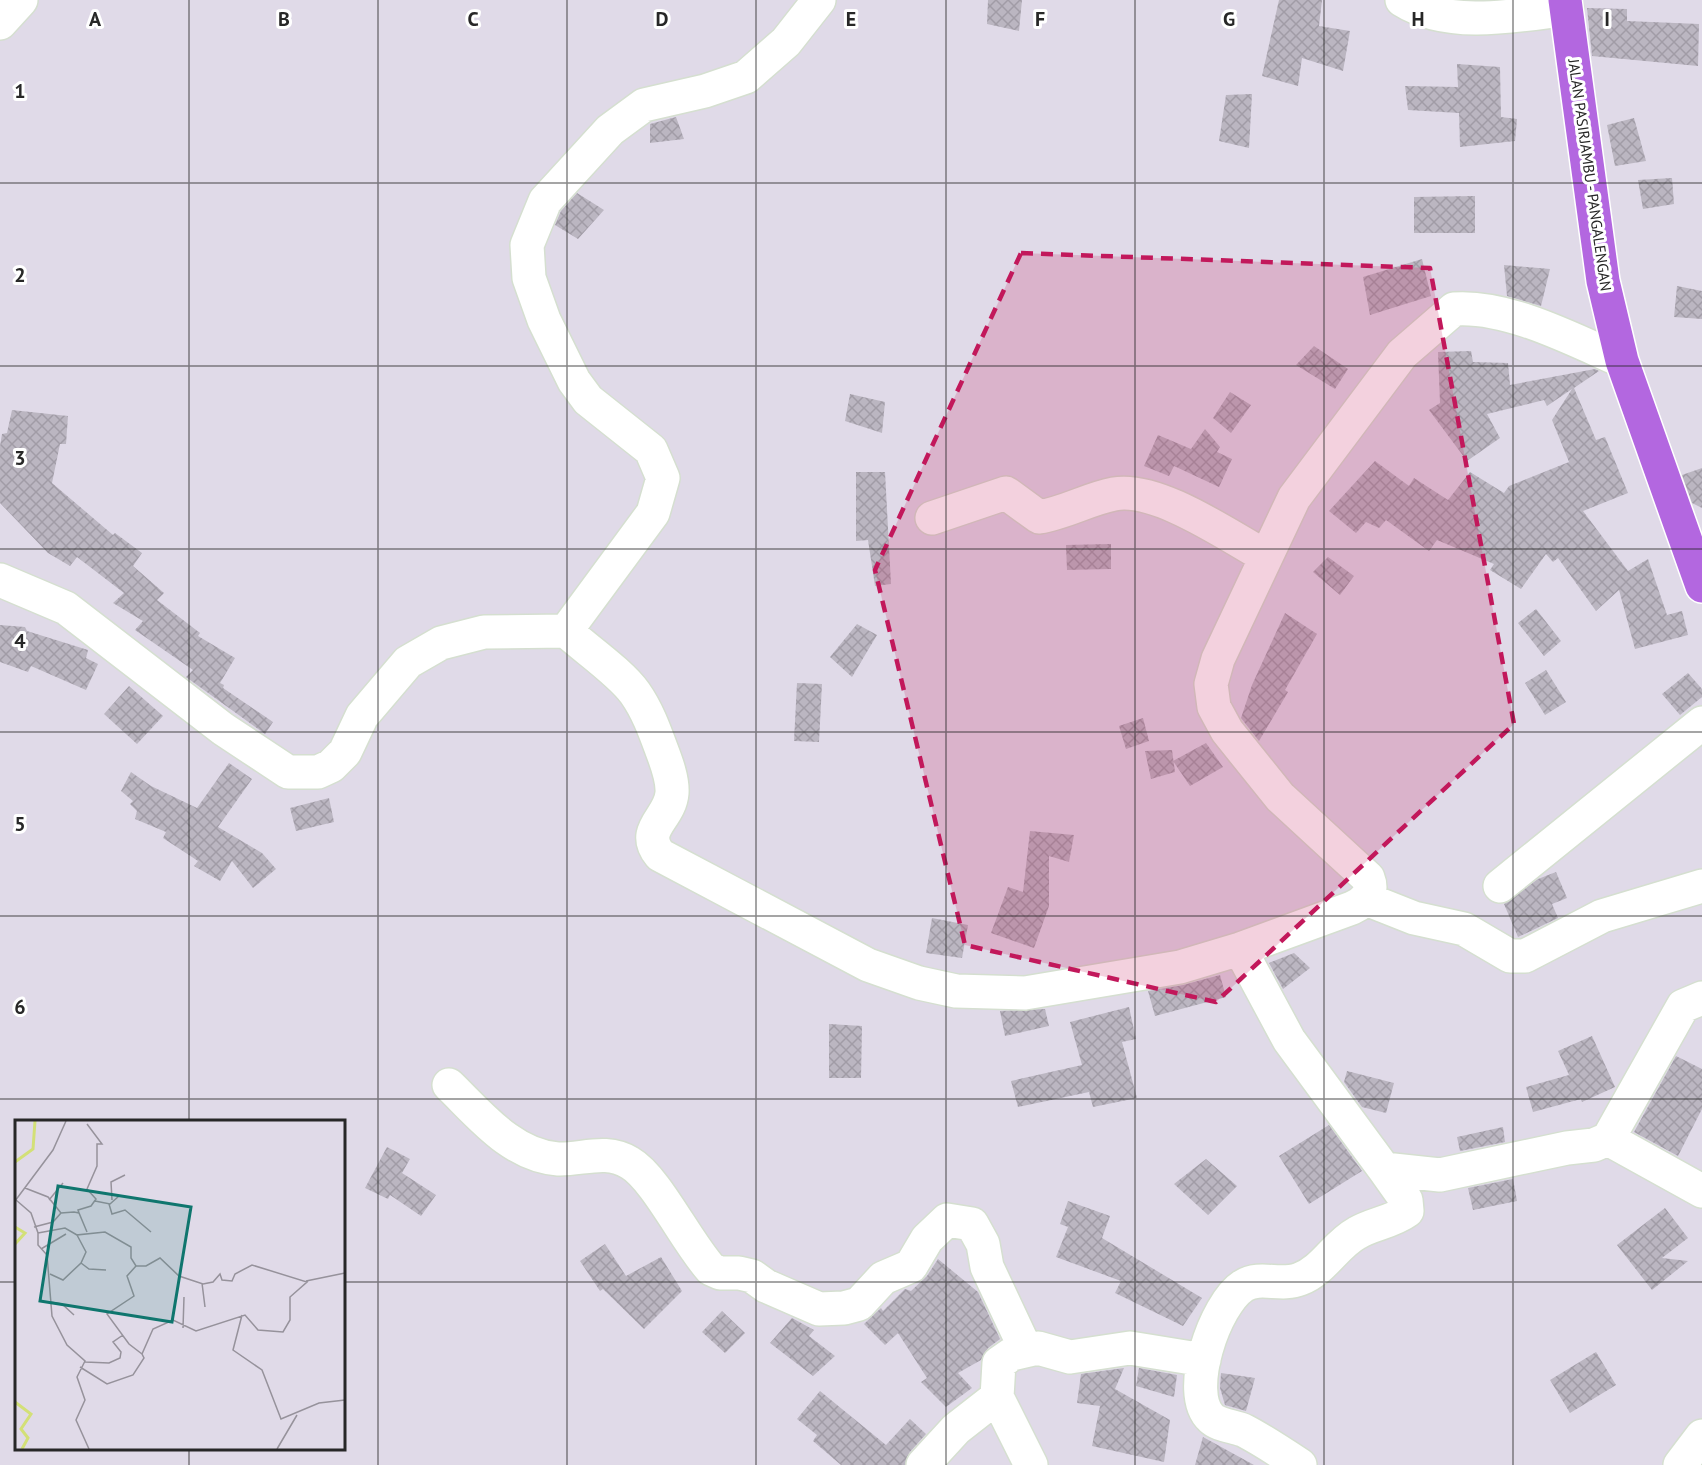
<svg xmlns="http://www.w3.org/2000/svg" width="1702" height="1465" font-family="'PT Sans',sans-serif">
	<defs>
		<pattern id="building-cross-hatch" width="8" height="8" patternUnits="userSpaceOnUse" patternTransform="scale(1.5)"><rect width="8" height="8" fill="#bbb6c1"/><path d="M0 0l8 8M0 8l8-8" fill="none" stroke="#a19ca6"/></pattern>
	</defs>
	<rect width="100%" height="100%" fill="#e0dae8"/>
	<path fill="url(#building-cross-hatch)" d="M 988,0 L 1022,0 L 1019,31 L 987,24 Z
		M 1279,0 L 1322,0 L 1319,26 L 1350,31 L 1343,71 L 1302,58 L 1298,86 L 1262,76 Z
		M 1587,8 L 1627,9 L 1627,21 L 1699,24 L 1698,66 L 1592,56 Z
		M 1457,64 L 1500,67 L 1501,117 L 1517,119 L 1515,141 L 1460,147 L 1459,113 L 1408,110 L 1405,86 L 1458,87 Z
		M 1252,94 L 1249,148 L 1219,141 L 1226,95 Z
		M 676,117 L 684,139 L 650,143 L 650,124 Z
		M 1634,118 L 1646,161 L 1615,166 L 1607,125 Z
		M 1672,178 L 1674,204 L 1643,209 L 1638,180 Z
		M 577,193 L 604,210 L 578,239 L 555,225 L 561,211 Z
		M 1475,196 L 1475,233 L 1414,233 L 1414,197 Z
		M 1422,259 L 1431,296 L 1370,315 L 1363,277 Z
		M 1504,265 L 1550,269 L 1541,306 L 1507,296 Z
		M 1677,286 L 1702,291 L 1702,319 L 1674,317 Z
		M 1314,346 L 1348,369 L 1335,389 L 1296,365 Z
		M 1471,351 L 1473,362 L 1508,363 L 1510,385 L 1595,369 L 1599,371 L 1574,388 L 1596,440 L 1605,437 L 1628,493 L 1583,511 L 1628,571 L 1648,559 L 1667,615 L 1682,611 L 1688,635 L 1635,649 L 1619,590 L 1596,611 L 1558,558 L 1553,562 L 1546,554 L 1521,589 L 1490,570 L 1494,564 L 1437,540 L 1429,551 L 1386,520 L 1379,528 L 1366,522 L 1356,533 L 1329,511 L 1375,461 L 1409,486 L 1414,478 L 1448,500 L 1470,472 L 1504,493 L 1509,486 L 1569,462 L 1552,420 L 1572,389 L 1547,406 L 1544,400 L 1487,414 L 1500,438 L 1467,461 L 1429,410 L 1440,403 L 1438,352 Z
		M 1230,392 L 1251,405 L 1231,433 L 1213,418 Z
		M 850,394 L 885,402 L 882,433 L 845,421 Z
		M 12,410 L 68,416 L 66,444 L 60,444 L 52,483 L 113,535 L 115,533 L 142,553 L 133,566 L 164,593 L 157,600 L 200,633 L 198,636 L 235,658 L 220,683 L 224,685 L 223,688 L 273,722 L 265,734 L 186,677 L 193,670 L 135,630 L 143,621 L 113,603 L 124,593 L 77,557 L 70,566 L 48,553 L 0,503 L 0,446 L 2,434 L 7,433 Z
		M 1205,429 L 1220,447 L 1217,452 L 1232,459 L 1219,487 L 1174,466 L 1169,476 L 1144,466 L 1158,435 L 1191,449 Z
		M 1702,468 L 1702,508 L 1692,503 L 1682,475 Z
		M 856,472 L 885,472 L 891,584 L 875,586 L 868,540 L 856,541 Z
		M 1111,544 L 1111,569 L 1067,570 L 1066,545 Z
		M 1328,557 L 1354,576 L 1340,595 L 1313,572 Z
		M 1536,609 L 1561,641 L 1544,656 L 1518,623 Z
		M 1285,613 L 1317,634 L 1285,690 L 1288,692 L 1259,741 L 1241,718 L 1252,685 Z
		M 857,624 L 877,635 L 852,677 L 830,657 Z
		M 0,625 L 25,627 L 27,631 L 88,650 L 86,658 L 98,664 L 86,690 L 31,666 L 28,672 L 0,662 Z
		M 1546,670 L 1566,702 L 1545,715 L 1525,683 Z
		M 1688,673 L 1702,689 L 1702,697 L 1680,715 L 1662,694 Z
		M 797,683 L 822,684 L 819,742 L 794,741 Z
		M 129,686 L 163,716 L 137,744 L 104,714 Z
		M 1143,718 L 1149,741 L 1126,749 L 1119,726 Z
		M 1206,743 L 1223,767 L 1190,786 L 1173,761 Z
		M 1172,750 L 1175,772 L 1151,779 L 1145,751 Z
		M 229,763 L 252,779 L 218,827 L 262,853 L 276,869 L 253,888 L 232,861 L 220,881 L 194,866 L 198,861 L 163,838 L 166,832 L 135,819 L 137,811 L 130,804 L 133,801 L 121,791 L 131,772 L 151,786 L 197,808 Z
		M 329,798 L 334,822 L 296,831 L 290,808 Z
		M 1030,831 L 1074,835 L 1069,862 L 1049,856 L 1049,906 L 1034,948 L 991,933 L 1008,887 L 1023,892 Z
		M 1556,872 L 1567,898 L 1552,904 L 1558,918 L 1518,937 L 1504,904 L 1538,879 Z
		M 932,918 L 968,925 L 962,958 L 926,953 Z
		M 1294,953 L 1310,968 L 1283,989 L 1269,963 Z
		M 1220,975 L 1226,997 L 1155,1016 L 1148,991 L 1183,985 Z
		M 1129,1007 L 1136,1039 L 1122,1042 L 1137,1098 L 1093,1107 L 1089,1092 L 1018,1107 L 1011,1081 L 1082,1065 L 1070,1022 Z
		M 1045,1009 L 1049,1026 L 1005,1036 L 1000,1011 Z
		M 829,1024 L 862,1026 L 861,1078 L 829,1078 Z
		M 1592,1036 L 1615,1087 L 1582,1102 L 1581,1099 L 1533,1112 L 1526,1087 L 1569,1075 L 1558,1051 Z
		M 1676,1056 L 1702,1069 L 1702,1109 L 1678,1156 L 1634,1132 Z
		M 1347,1071 L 1394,1083 L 1386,1113 L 1362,1107 L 1344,1082 Z
		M 1329,1125 L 1362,1171 L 1309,1204 L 1279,1156 Z
		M 1503,1127 L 1505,1142 L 1460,1151 L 1457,1137 Z
		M 387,1147 L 410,1159 L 402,1173 L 436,1195 L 421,1216 L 390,1195 L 388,1199 L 365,1188 Z
		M 1206,1159 L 1237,1186 L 1208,1215 L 1174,1184 Z
		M 1513,1179 L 1517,1201 L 1473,1210 L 1468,1188 Z
		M 1068,1201 L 1110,1216 L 1102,1238 L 1202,1298 L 1183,1326 L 1115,1293 L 1121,1281 L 1056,1257 L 1068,1227 L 1060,1224 Z
		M 1665,1208 L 1688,1238 L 1662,1258 L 1688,1261 L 1652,1290 L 1617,1245 Z
		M 605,1244 L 626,1276 L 661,1257 L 682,1291 L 644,1329 L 603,1289 L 600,1291 L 580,1261 Z
		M 938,1259 L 978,1292 L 1000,1339 L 988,1348 L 981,1360 L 958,1373 L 972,1388 L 946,1407 L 921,1382 L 927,1378 L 898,1333 L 885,1345 L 864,1324 L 881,1308 L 883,1311 L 905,1289 L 911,1291 L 927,1276 Z
		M 722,1311 L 745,1333 L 725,1353 L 702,1332 Z
		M 792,1318 L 814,1330 L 809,1336 L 835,1356 L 813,1376 L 770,1343 Z
		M 1596,1352 L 1616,1385 L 1570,1413 L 1550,1380 Z
		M 1124,1368 L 1115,1389 L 1170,1420 L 1164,1462 L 1092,1446 L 1100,1406 L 1077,1403 L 1081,1374 Z
		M 1139,1368 L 1177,1375 L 1174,1397 L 1136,1386 Z
		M 1221,1373 L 1255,1378 L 1246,1411 L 1225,1405 L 1220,1388 Z
		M 820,1391 L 886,1445 L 910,1419 L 926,1434 L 909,1453 L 905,1465 L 841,1465 L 813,1441 L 817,1435 L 797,1419 Z
		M 1203,1437 L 1254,1465 L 1195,1465 Z"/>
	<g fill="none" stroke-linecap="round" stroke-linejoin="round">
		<g stroke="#d5dfd0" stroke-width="36">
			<path id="minor" d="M 1402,0 C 1448,29 1516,16 1567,9
				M 0,23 L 21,0
				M 932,518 L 1006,493 L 1039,517 C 1065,513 1088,499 1114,494 C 1157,486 1227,535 1265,556
				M 0,580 L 66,608 L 223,729 L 288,772 L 318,772 L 331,766 L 345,752 L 362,716 L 408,662 L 441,643 L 484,632 L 566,631 C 586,649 621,673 635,693 C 647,710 654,729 661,748 C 666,761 673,779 672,793 C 670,819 639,829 660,855 L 868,965 L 919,983 L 956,991 L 1025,993 L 1180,967 L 1240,949 L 1352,908 C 1365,902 1374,893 1368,878 L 1280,797 L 1227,731 L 1214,707 L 1211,684 L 1218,659 L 1294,498 L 1402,354 L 1454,309 C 1508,305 1574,340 1622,361
				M 566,631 L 653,513 L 663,478 L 651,450 L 588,400 L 574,381 L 544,320 L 529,278 L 527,245 L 545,201 L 610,130 L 644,105 L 705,91 L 746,77 L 786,42 L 819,0
				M 1500,886 L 1702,723
				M 1366,899 L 1414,918 L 1464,929 L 1510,956 L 1525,956 L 1602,916 L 1702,886
				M 1240,949 L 1289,1040 L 1384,1169 L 1440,1175 L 1567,1148 L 1594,1145 L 1608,1139 L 1683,1006 L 1702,998
				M 449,1085 C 479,1114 512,1156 558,1159 C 582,1160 606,1148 630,1163 C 656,1178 687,1243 711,1269 L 720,1273 L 739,1273 L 752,1276 L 766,1286 L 819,1309 L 844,1308 L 859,1304 L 883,1278 L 911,1266 L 927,1239 L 947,1220 L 972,1224 L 983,1244 L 987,1267 L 1026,1350
				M 1608,1139 L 1702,1191
				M 997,1397 L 1031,1465
				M 923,1465 L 956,1429 L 997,1397 L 999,1363 L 1012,1354 L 1038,1348 L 1070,1357 L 1130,1348 L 1204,1360
				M 1300,1465 C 1282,1453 1264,1441 1245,1431 C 1235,1426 1219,1426 1211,1418 C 1184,1393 1215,1304 1243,1286 C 1261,1275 1280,1287 1300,1279 C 1324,1270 1335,1245 1357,1233 C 1372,1224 1392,1222 1407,1211 L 1406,1200 L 1384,1169
				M 1680,1465 L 1702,1436"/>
		</g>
		<g stroke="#fff" stroke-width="36">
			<path id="major" d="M 1565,0 L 1603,281 L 1622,361 L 1702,586"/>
		</g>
		<use href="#minor" stroke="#fff" stroke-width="33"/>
		<use href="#major" stroke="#b367e0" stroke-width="33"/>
	</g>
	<path fill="#c2185b" fill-opacity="0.2" stroke="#c2185b" stroke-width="4.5" stroke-dasharray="12 8" stroke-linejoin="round" d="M 1021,253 L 1430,268 L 1514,724 L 1216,1002 L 965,945 L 875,570 Z"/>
	<path fill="none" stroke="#272727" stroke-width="1.5" stroke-opacity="0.55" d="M 189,0 L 189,1122M 378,0 L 378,1465M 567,0 L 567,1465M 756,0 L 756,1465M 946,0 L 946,1465M 1135,0 L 1135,1465M 1324,0 L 1324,1465M 1513,0 L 1513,1465M 0,183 L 1702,183M 0,366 L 1702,366M 0,549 L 1702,549M 0,732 L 1702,732M 0,916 L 1702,916M 0,1099 L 1702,1099M 0,1282 L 16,1282M 344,1282 L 1702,1282M 189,1448 L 189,1465"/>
	<g text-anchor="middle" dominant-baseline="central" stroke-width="6" stroke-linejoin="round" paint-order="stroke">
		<g font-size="15" fill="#272727" stroke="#fff">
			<text transform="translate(1590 175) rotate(82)">JALAN PASIRJAMBU - PANGALENGAN</text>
		</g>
	</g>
	<g transform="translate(15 1120)">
		<rect width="330" height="330" fill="#e0dae8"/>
		<path fill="none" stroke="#d3e077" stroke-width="3" d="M 0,42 L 18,29 L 20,1M 0,107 L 10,113 L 0,124M 0,282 L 16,294 L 6,309 L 13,318 L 7,329"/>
		<path fill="none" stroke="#96929b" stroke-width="1.5" d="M 10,68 L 33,77 L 46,93M 1,80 L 16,93 L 23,113 L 23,125 L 32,135 L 37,196 L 52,225 L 70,241 L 62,257 L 70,280 L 61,300 L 74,329M 34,80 L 48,63M 97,80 L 96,62 L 110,55M 0,81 L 38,30 L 51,1M 80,81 L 95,84 L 104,76M 94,84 L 97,94 L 110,90 L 136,112M 64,93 L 63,90 L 76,86 L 81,79 L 72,69 L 82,46 L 82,24 L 87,24 L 72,4M 19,107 L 38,102 L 46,93 L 59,92 L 64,93 L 72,112M 23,113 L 50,108 L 62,115M 26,129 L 51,114M 66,143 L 74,149 L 91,150M 121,146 L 112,156 L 119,176 L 92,194 L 114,224 L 127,234M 35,154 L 48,160 L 66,143 L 71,132 L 62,115 L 90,112 L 116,127 L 116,138 L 121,146 L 131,146 L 145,138 L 164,156 L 188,164 L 198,162 L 205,154 L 207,160 L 217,161 L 220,154 L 237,145 L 292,162 L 275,177 L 275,200 L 268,212 L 243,210 L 230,195 L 181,211 L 158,200 L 138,209 L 127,234 L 129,238 L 118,255 L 92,264 L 65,247M 291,161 L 330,153M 187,163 L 190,187M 35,182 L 47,184 L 59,195M 227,195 L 218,230 L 247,250 L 266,299 L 304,283 L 330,280M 168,208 L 169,177M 70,242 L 94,243 L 105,238 L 106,232 L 98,222 L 108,215M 262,329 L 282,295"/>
		<path fill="#0f766e" fill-opacity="0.15" stroke="#0f766e" stroke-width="3" d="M 43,66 L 176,87 L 157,202 L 25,181 Z"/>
		<rect width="330" height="330" fill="none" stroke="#272727" stroke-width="3"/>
	</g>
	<g font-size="20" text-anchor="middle" font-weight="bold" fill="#272727" stroke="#fff" stroke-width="6" stroke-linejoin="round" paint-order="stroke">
		<text x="95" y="26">A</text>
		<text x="284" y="26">B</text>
		<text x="473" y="26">C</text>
		<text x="662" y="26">D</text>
		<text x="851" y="26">E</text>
		<text x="1040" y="26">F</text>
		<text x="1229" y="26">G</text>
		<text x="1418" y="26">H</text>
		<text x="1607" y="26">I</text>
		<text x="20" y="98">1</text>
		<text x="20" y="282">2</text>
		<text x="20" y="465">3</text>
		<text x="20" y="648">4</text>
		<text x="20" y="831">5</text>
		<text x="20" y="1014">6</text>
	</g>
</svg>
